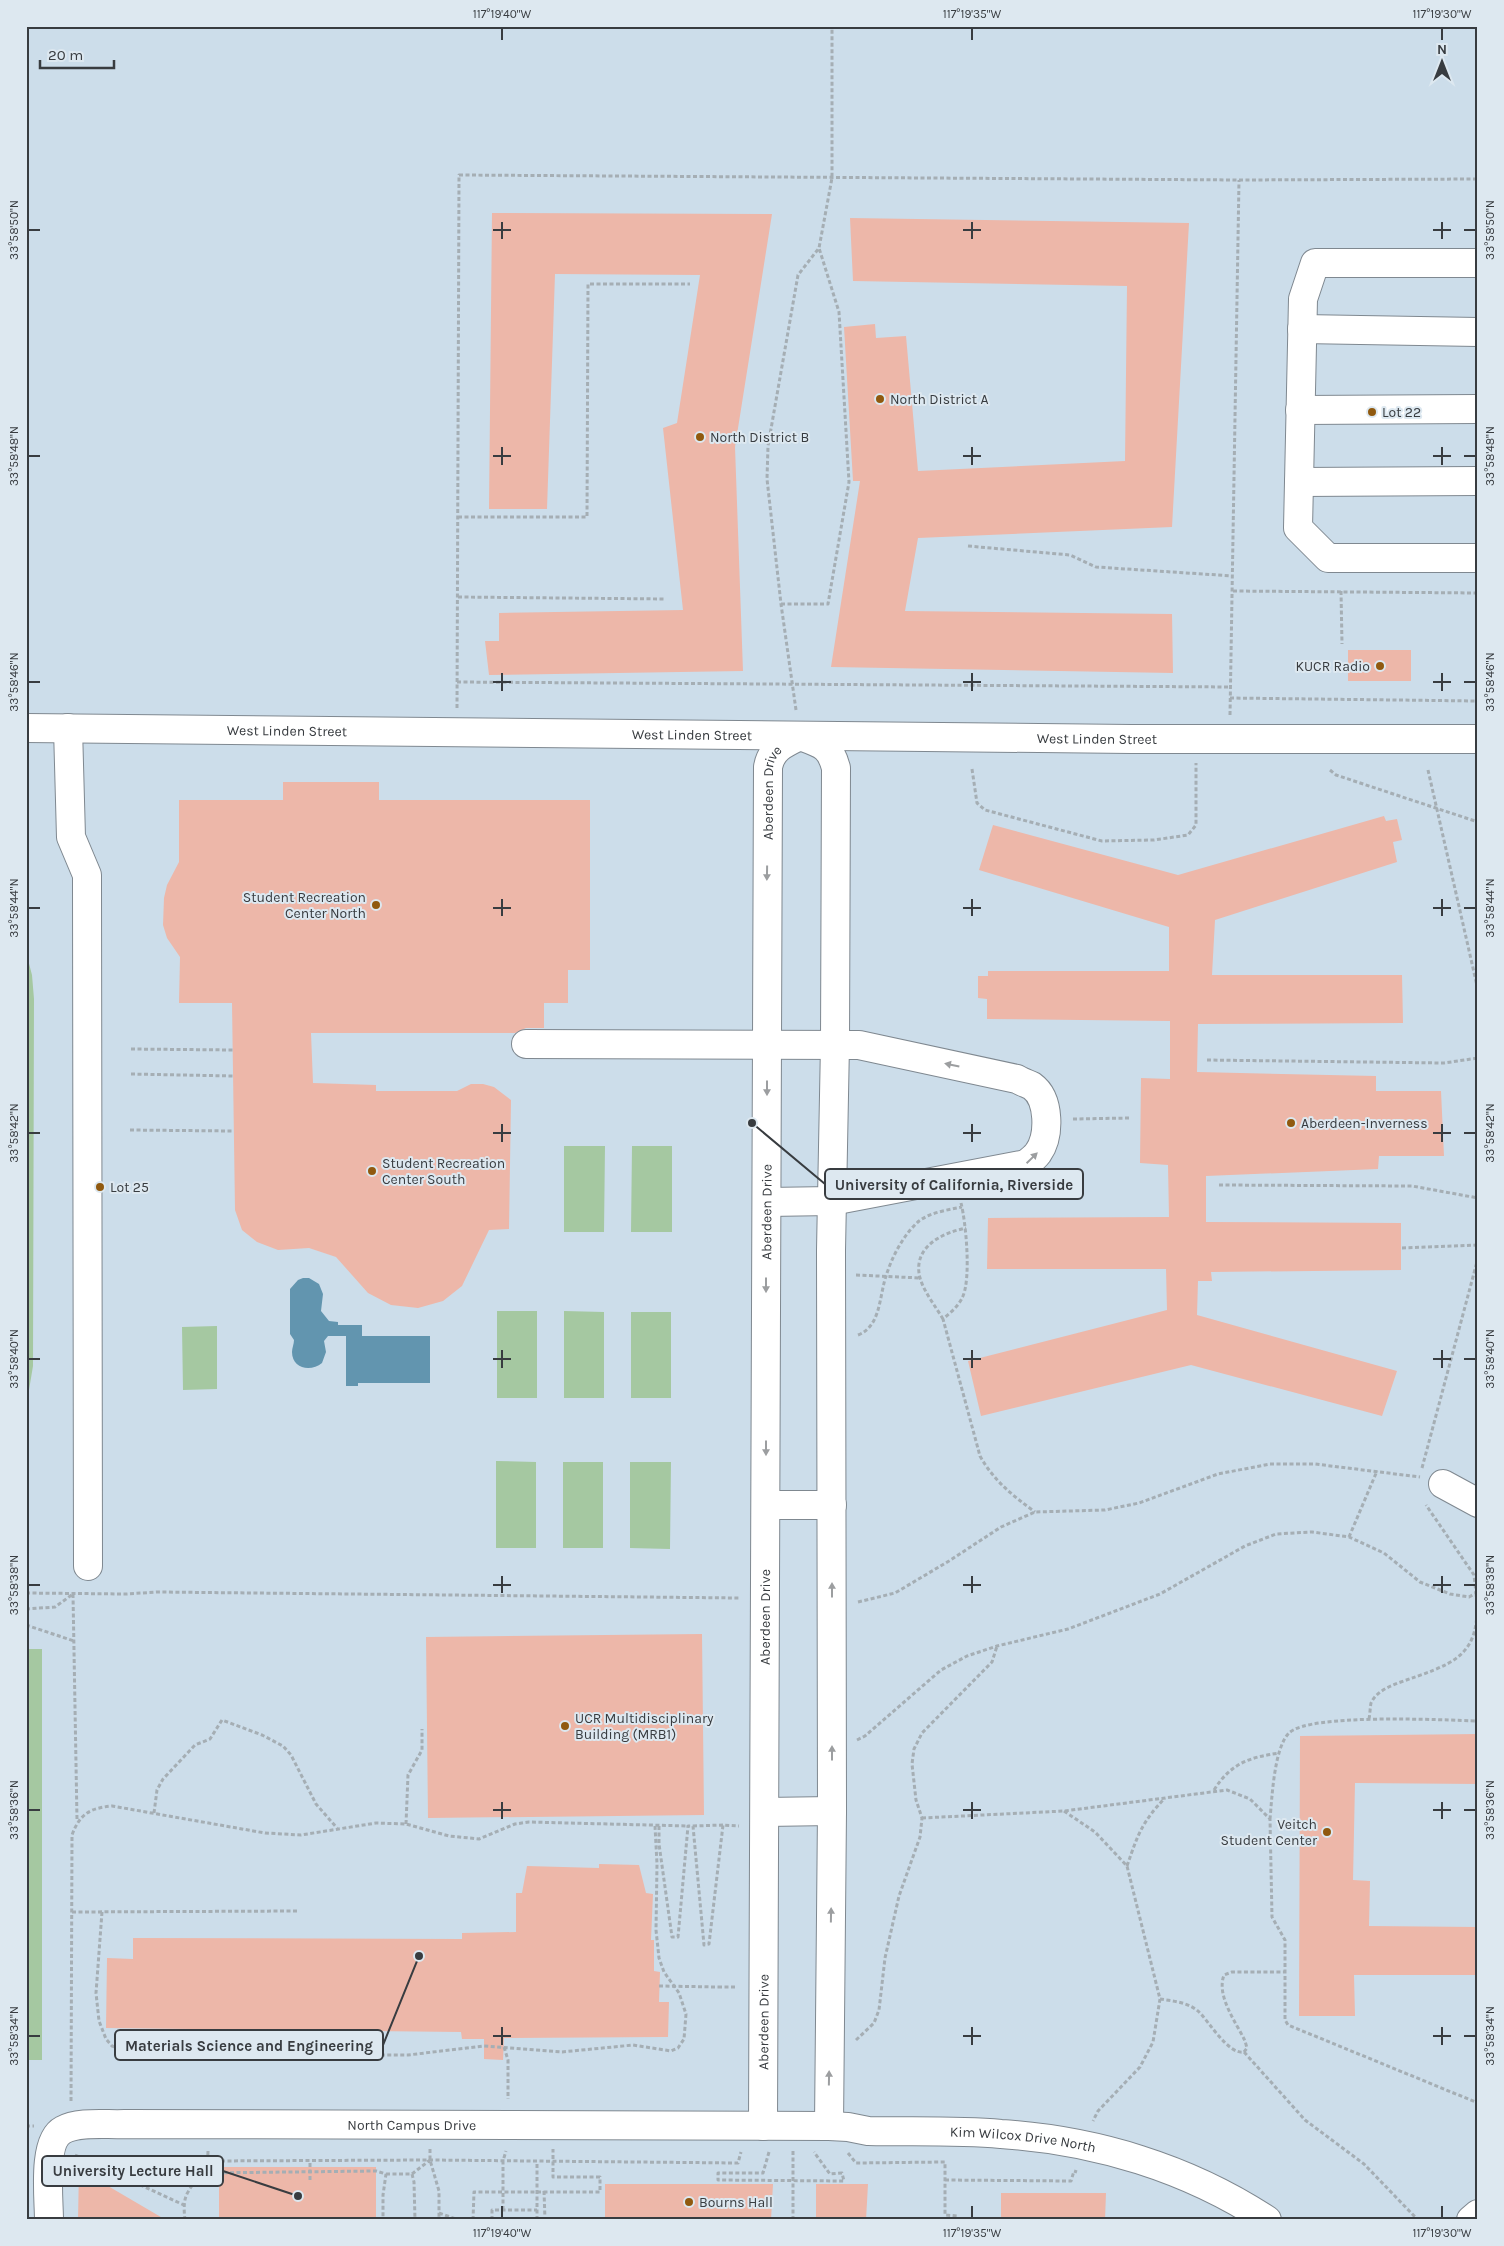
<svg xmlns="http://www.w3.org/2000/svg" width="1504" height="2246" font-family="Karla,sans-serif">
	<rect width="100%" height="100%" fill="#dde8f0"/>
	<path fill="#ccddea" d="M 26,26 L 1478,26 L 1478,2220 L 26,2220 Z"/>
	<path fill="#a5c8a1" d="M 26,952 L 32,975 L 34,999 L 33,1366 L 26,1408 Z
		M 564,1146 L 605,1146 L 604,1232 L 564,1232 Z
		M 632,1146 L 672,1146 L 672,1232 L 631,1232 Z
		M 497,1311 L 537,1311 L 537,1398 L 497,1398 Z
		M 564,1311 L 604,1312 L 604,1398 L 564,1398 Z
		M 631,1312 L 671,1312 L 671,1398 L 631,1398 Z
		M 217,1326 L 217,1389 L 183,1390 L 182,1327 Z
		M 496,1461 L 536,1462 L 536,1548 L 496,1548 Z
		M 563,1462 L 603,1462 L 603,1548 L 563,1548 Z
		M 630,1462 L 671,1462 L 670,1549 L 630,1548 Z
		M 26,1649 L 42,1649 L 42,2060 L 26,2060 Z"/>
	<path fill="#6295af" d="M 303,1278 L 309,1278 L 319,1284 L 323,1294 L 321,1311 L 329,1321 L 338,1322 L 338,1325 L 362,1325 L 362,1336 L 430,1336 L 430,1383 L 358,1383 L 358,1386 L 346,1386 L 346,1336 L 328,1336 L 324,1341 L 326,1352 L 322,1363 C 311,1372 292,1369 292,1352 C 292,1348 294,1344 294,1340 L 290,1334 L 290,1289 L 298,1280 Z"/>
	<path fill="#edb7a9" d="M 492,213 L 772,214 L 735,447 L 743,671 L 489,675 L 485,641 L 499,641 L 499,613 L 683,610 L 663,428 L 677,423 L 700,275 L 555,274 L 547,509 L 489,509 Z
		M 850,218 L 1189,223 L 1172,527 L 918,538 L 905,611 L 1172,614 L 1173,673 L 831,667 L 860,481 L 853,481 L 844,327 L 875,324 L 876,338 L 906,336 L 918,471 L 1125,461 L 1127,286 L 853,281 Z
		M 1348,650 L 1411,650 L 1411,681 L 1348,681 Z
		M 283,782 L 379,782 L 379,800 L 590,800 L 590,970 L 568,970 L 568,1003 L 544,1003 L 544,1028 L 526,1028 L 515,1033 L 311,1033 L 313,1083 L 376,1085 L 376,1091 L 457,1091 L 471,1084 L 483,1084 L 494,1087 L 511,1100 L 509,1229 L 489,1230 L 462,1286 L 443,1301 L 418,1308 L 391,1305 L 368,1293 L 336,1257 L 309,1248 L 278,1250 L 257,1242 L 242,1230 L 235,1210 L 232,1003 L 179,1003 L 180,957 L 167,938 L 163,925 L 164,898 L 167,885 L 179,862 L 179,800 L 283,800 Z
		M 1384,816 L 1386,821 L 1397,819 L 1402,840 L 1393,842 L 1397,862 L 1215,920 L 1212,975 L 1402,975 L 1403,1023 L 1198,1024 L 1197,1072 L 1376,1076 L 1376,1091 L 1441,1091 L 1444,1156 L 1379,1156 L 1378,1169 L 1206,1176 L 1206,1222 L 1401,1223 L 1401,1270 L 1211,1272 L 1212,1281 L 1198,1281 L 1197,1315 L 1397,1371 L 1382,1416 L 1191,1365 L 981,1416 L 968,1361 L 1167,1310 L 1166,1269 L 987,1269 L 988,1218 L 1169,1217 L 1168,1165 L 1140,1163 L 1141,1078 L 1170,1079 L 1170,1021 L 987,1019 L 987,999 L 978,998 L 978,976 L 988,976 L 988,971 L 1169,971 L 1169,927 L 979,870 L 993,825 L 1178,875 Z
		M 702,1634 L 704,1815 L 428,1818 L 426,1637 Z
		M 1478,1734 L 1478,1784 L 1355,1783 L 1353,1880 L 1370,1881 L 1369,1926 L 1478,1927 L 1478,1975 L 1354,1975 L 1355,2016 L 1299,2016 L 1300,1736 Z
		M 599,1864 L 639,1865 L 646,1893 L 653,1894 L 651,1940 L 654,1940 L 654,1971 L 660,1972 L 659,2002 L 669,2002 L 668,2037 L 504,2038 L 503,2060 L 484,2059 L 484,2039 L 462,2039 L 461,2032 L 106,2028 L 107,1958 L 133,1959 L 133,1938 L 462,1939 L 462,1933 L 516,1932 L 516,1893 L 522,1893 L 527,1866 L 599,1868 Z
		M 219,2167 L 376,2167 L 376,2220 L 219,2220 Z
		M 79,2169 L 166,2220 L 78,2220 Z
		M 605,2184 L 773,2184 L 771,2220 L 605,2220 Z
		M 816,2184 L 868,2184 L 866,2220 L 816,2220 Z
		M 1001,2193 L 1106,2193 L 1105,2220 L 1001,2220 Z"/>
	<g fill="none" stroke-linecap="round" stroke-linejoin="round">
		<g stroke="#7f8890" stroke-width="30">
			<g id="minor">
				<path d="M 1478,263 L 1315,263 L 1303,299 L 1298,528 L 1328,558 L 1478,558"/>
				<path d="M 1302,329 L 1478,332"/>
				<path d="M 1300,410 L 1478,409"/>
				<path d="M 1299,482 L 1478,481"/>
				<path id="s1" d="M 26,728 L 1131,739 L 1478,739"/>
				<path d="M 68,728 L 71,837 L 87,875 L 87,886 L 88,1566"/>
				<path d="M 526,1044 L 859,1045 L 1017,1079 C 1022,1082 1028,1084 1032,1086 C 1050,1099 1050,1136 1038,1153 C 1035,1157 1030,1161 1026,1164 L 832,1201 L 767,1202"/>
				<path d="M 1443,1484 L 1478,1503"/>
				<path d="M 766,1505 L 832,1505"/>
				<path d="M 765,1812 L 832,1811"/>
				<path id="s2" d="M 763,2126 L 768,767 C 771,749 785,743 800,736 C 821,744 830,745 836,768 L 835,1044 L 831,1250 L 832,1811 L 829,2126"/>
				<path id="s3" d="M 49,2220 C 49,2199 42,2141 63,2130 C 79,2121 107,2125 125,2124 L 829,2126 L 848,2127 L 868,2131 C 912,2132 957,2130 1001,2134 C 1095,2140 1188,2168 1267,2220"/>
				<path d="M 1471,2220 L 1478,2214"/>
			</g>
		</g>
		<path stroke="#a5aeb4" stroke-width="3" stroke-dasharray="4 2.5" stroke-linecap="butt" d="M 458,517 L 587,517 L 588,284 L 690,284
			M 968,546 L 1070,555 L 1096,567 L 1233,576
			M 1233,591 L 1478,593
			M 1341,591 L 1342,644
			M 458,597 L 666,599
			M 781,604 L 828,604 L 849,482 L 839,312 L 819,248
			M 457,682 L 1231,687
			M 1230,698 L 1478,701
			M 457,708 L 459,175 L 1239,180 L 1478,179
			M 796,710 L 781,604 L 767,479 L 768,446 L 798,275 L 819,248 L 832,178 L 832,26
			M 1230,715 L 1239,180
			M 972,769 L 977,803 L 985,810 L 1102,841 L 1154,840 L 1188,835 L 1196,825 L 1196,763
			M 1330,770 L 1336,775 L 1478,822
			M 1428,770 L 1478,990
			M 131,1049 L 233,1050
			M 1207,1060 L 1444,1063 L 1478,1058
			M 131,1074 L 233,1076
			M 1073,1119 L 1131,1118
			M 130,1130 L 233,1131
			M 1219,1185 L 1412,1186 L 1478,1198
			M 961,1203 C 966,1223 971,1277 963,1296 C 959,1306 950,1313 943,1319 L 980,1456 C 994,1481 1012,1495 1035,1512
			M 1402,1248 L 1478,1245
			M 856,1275 L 920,1278
			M 943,1319 C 936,1307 924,1292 920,1278 C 912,1247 942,1233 966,1228
			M 858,1335 C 881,1326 879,1297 886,1276 C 892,1257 903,1235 919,1221 C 931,1212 948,1210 962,1207
			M 1422,1468 L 1478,1258
			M 1349,1537 L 1377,1471
			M 26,1593 L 127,1594 L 157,1592 L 740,1598
			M 73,1594 L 77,1820
			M 858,1602 L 895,1593 L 949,1561 L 1001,1527 L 1035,1512 L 1105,1510 L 1139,1503 L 1218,1474 L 1270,1464 L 1315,1464 L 1420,1477
			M 26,1609 L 55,1607 L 73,1594
			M 26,1625 L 74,1641
			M 1369,1719 C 1370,1714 1370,1708 1371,1703 C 1376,1692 1388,1687 1398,1683 C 1451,1664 1483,1659 1476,1593
			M 857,1740 L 865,1736 L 941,1670 L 967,1656 L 997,1646 L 1068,1629 L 1160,1594 L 1245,1546 L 1276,1534 L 1312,1532 L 1349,1537 L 1384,1553 L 1420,1582 L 1450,1594 L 1469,1597 L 1476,1593 L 1474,1575 L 1426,1505
			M 1214,1790 C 1231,1763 1250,1757 1280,1753
			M 1064,1811 L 1095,1832 L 1127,1866 L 1160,1999 L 1153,2042 L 1140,2067 L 1098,2111 L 1093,2121
			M 154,1813 L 157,1790 L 163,1779 L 195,1745 L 210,1739 L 222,1720 L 262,1735 L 283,1746 L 291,1755 L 316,1804 L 337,1828
			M 922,1818 L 1064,1811 L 1227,1790 L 1250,1799 L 1270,1819 L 1272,1917 L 1285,1940 L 1285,2020 L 1288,2025 L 1478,2103
			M 1270,1819 C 1272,1798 1274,1748 1289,1733 C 1309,1713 1444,1720 1478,1721
			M 406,1824 L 408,1775 L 422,1750 L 422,1729
			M 659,1826 L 659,1844 L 672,1937 L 678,1937 L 688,1826 L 693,1826 L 704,1945 L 709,1944 L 723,1825 L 739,1826
			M 693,1826 L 723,1825
			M 1127,1866 C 1138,1834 1142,1822 1165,1798
			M 72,1912 L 297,1911
			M 102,1912 L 96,1993 L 99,2021 L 106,2039 L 112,2046 L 120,2049 L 147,2049 L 196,2039 L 219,2037 L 289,2043 L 366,2055 L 408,2055 L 484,2046 L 562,2052 L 633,2045 L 671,2051 L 678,2048 L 684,2039 L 686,2014 L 679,1993 L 664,1972 L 659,1958 L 656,1930 L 657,1864 L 655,1826
			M 718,1987 L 737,1987
			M 1160,1999 C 1173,2001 1187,2002 1198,2011 C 1209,2021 1228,2055 1244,2052 L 1305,2120 L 1364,2164 L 1418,2220
			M 856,2040 L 874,2023 L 879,2010 L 885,1958 L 899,1896 L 920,1837 L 922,1818 L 916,1800 L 912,1764 L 914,1749 L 922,1733 L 992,1662 L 997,1646
			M 504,2047 L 508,2060 L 508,2099
			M 1244,2052 L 1247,2048 L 1245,2041 C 1236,2022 1216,1996 1224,1975 L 1232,1972 L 1284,1972
			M 71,2101 L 72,1835 C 80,1813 91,1808 112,1806 L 265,1833 L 301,1835 L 376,1823 L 406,1824 L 449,1836 L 479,1839 L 515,1824 L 529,1822 L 688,1826
			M 26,2126 L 34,2126
			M 430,2149 L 430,2160 L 439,2191 L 439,2220
			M 793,2151 L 793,2220
			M 769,2152 L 763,2173 L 718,2173 L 718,2180 L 844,2181 L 842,2173 L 830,2174 L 814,2152
			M 848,2153 L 856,2163 L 945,2162 L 945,2215 L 958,2216 L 958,2220
			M 75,2155 L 184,2205
			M 208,2161 L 430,2160 L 738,2163 L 741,2152
			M 204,2173 L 376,2171 L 386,2174 L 383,2195 L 383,2220
			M 386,2174 L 412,2174 L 430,2160
			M 412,2174 L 414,2182 L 415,2220
			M 310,2180 L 310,2161
			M 945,2180 L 1071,2181 L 1074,2171 L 1077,2172
			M 544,2191 L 545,2220
			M 503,2210 L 503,2161 L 506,2151
			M 439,2213 L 459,2220
			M 185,2220 C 184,2211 183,2200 188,2192 C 198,2174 208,2173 208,2150
			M 473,2220 L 474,2192 L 600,2192 L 600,2177 L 553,2177 L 553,2149
			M 492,2220 L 492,2210 L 537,2210
			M 537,2220 L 537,2162"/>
		<use href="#minor" stroke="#fff" stroke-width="28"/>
		<path stroke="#a5aeb4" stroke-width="3" stroke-dasharray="4 2.5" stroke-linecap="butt" d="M 659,1986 L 718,1987"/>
	</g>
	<defs><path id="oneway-solid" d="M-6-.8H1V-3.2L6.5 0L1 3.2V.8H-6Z" transform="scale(1.25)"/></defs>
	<g fill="#9c9ea0">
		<use href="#oneway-solid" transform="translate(767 873) rotate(91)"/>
		<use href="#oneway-solid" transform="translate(952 1065) rotate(-168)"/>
		<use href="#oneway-solid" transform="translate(767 1088) rotate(90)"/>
		<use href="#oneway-solid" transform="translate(1032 1158) rotate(-44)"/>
		<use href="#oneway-solid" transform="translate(766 1285) rotate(90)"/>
		<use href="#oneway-solid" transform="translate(766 1448) rotate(90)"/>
		<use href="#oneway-solid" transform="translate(832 1590) rotate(-90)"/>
		<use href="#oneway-solid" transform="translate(832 1753) rotate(-90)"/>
		<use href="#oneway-solid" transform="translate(831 1915) rotate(-89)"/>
		<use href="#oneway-solid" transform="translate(829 2078) rotate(-89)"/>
	</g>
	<path fill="none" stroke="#383c40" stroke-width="2" d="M 502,28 L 502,40M 972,28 L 972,40M 1442,28 L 1442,40M 502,222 L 502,239M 972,222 L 972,239M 1442,222 L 1442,239M 28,230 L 40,230M 493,230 L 511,230M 963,230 L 981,230M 1433,230 L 1451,230M 1464,230 L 1476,230M 502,447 L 502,465M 972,447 L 972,465M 1442,447 L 1442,465M 28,456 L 40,456M 493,456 L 511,456M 963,456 L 981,456M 1433,456 L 1451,456M 1464,456 L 1476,456M 502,673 L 502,691M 972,673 L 972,691M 1442,673 L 1442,691M 28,682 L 40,682M 493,682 L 511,682M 963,682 L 981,682M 1433,682 L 1451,682M 1464,682 L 1476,682M 502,899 L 502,916M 972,899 L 972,916M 1442,899 L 1442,916M 28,908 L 40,908M 493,908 L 511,908M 963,908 L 981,908M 1433,908 L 1451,908M 1464,908 L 1476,908M 502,1124 L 502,1142M 972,1124 L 972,1142M 1442,1124 L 1442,1142M 28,1133 L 40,1133M 493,1133 L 511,1133M 963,1133 L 981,1133M 1433,1133 L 1451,1133M 1464,1133 L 1476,1133M 502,1350 L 502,1368M 972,1350 L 972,1368M 1442,1350 L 1442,1368M 28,1359 L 40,1359M 493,1359 L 511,1359M 963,1359 L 981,1359M 1433,1359 L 1451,1359M 1464,1359 L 1476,1359M 502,1576 L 502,1593M 972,1576 L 972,1593M 1442,1576 L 1442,1593M 28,1585 L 40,1585M 493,1585 L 511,1585M 963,1585 L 981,1585M 1433,1585 L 1451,1585M 1464,1585 L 1476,1585M 502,1802 L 502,1819M 972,1802 L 972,1819M 1442,1802 L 1442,1819M 28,1810 L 40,1810M 493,1810 L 511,1810M 963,1810 L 981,1810M 1433,1810 L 1451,1810M 1464,1810 L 1476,1810M 502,2027 L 502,2045M 972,2027 L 972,2045M 1442,2027 L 1442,2045M 28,2036 L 40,2036M 493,2036 L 511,2036M 963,2036 L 981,2036M 1433,2036 L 1451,2036M 1464,2036 L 1476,2036M 502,2206 L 502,2218M 972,2206 L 972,2218M 1442,2206 L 1442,2218"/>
	<g fill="#90590f" stroke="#dde8f0" stroke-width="2">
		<circle cx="880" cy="399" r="5"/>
		<circle cx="1372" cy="412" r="5"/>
		<circle cx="700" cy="437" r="5"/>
		<circle cx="1380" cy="666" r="5"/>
		<circle cx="376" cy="905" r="5"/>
		<circle cx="1291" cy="1123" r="5"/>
		<circle cx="372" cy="1171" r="5"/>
		<circle cx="100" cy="1187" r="5"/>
		<circle cx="565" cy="1726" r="5"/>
		<circle cx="1327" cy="1832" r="5"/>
		<circle cx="689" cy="2202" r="5"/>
	</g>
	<g text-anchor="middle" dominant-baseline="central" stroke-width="4" stroke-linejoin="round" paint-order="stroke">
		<g font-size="14" fill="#383c40" stroke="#dde8f0" text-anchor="start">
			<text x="890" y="399">North District A</text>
			<text x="1382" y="412">Lot 22</text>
			<text x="710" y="437">North District B</text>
			<text x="1370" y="666" text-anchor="end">KUCR Radio</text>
			<text x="366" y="897" text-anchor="end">Student Recreation<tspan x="366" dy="16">Center North</tspan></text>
			<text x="1301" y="1123">Aberdeen-Inverness</text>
			<text x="382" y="1163">Student Recreation<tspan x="382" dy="16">Center South</tspan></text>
			<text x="110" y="1187">Lot 25</text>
			<text x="575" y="1718">UCR Multidisciplinary<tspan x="575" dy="16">Building (MRB1)</tspan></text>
			<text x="1317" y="1824" text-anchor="end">Veitch<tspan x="1317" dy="16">Student Center</tspan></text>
			<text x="699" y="2202">Bourns Hall</text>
		</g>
		<g font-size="14" fill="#383c40" stroke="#dde8f0">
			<text stroke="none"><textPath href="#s1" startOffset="261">West Linden Street</textPath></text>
			<text stroke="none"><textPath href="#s1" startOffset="666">West Linden Street</textPath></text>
			<text stroke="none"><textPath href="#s1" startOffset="1071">West Linden Street</textPath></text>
			<text stroke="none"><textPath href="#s2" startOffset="1334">Aberdeen Drive</textPath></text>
			<text stroke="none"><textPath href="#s2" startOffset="914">Aberdeen Drive</textPath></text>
			<text stroke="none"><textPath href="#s2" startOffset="509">Aberdeen Drive</textPath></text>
			<text stroke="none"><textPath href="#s2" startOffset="104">Aberdeen Drive</textPath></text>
			<text stroke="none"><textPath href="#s3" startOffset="444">North Campus Drive</textPath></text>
			<text stroke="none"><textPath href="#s3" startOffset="1056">Kim Wilcox Drive North</textPath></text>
		</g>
	</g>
	<path fill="none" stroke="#383c40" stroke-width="2" d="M752 1123L825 1184M419 1956L383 2045M298 2196L223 2171"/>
	<g fill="#383c40" stroke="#dde8f0" stroke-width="2">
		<circle cx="752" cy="1123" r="5"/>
		<circle cx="419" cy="1956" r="5"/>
		<circle cx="298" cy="2196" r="5"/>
	</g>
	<g fill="#dde8f0" stroke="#383c40" stroke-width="2">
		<rect x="825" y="1169" width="258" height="30" rx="5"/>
		<rect x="115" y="2030" width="268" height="30" rx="5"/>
		<rect x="42" y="2156" width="181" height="30" rx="5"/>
	</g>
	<g font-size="15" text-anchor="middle" font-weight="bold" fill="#383c40">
		<text x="954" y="1190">University of California, Riverside</text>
		<text x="249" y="2051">Materials Science and Engineering</text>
		<text x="133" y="2176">University Lecture Hall</text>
	</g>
	<rect width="1504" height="2246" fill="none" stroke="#dde8f0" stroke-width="55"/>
	<g transform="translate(1442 62)" stroke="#dde8f0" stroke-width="4" paint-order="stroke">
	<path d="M0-4L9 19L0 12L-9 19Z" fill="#383c40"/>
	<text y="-8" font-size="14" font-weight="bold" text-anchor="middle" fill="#383c40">N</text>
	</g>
	<path d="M40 60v8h74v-8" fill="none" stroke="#383c40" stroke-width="2.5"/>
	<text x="48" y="60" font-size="15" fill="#383c40" stroke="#dde8f0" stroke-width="4" paint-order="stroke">20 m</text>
	<rect x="28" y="28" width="1448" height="2190" fill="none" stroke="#383c40" stroke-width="2"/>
	<g font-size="12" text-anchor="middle" fill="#383c40">
		<text x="502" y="18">117°19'40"W</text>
		<text x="972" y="18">117°19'35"W</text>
		<text x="1442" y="18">117°19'30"W</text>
		<text transform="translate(14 230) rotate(-90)" y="4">33°58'50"N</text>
		<text transform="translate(1490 230) rotate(-90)" y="4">33°58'50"N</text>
		<text transform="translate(14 456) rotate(-90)" y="4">33°58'48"N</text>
		<text transform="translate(1490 456) rotate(-90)" y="4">33°58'48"N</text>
		<text transform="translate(14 682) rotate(-90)" y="4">33°58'46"N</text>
		<text transform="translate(1490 682) rotate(-90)" y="4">33°58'46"N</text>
		<text transform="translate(14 908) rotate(-90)" y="4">33°58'44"N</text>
		<text transform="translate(1490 908) rotate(-90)" y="4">33°58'44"N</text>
		<text transform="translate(14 1133) rotate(-90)" y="4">33°58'42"N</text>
		<text transform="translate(1490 1133) rotate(-90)" y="4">33°58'42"N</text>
		<text transform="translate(14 1359) rotate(-90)" y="4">33°58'40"N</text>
		<text transform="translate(1490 1359) rotate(-90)" y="4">33°58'40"N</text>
		<text transform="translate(14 1585) rotate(-90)" y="4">33°58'38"N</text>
		<text transform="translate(1490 1585) rotate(-90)" y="4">33°58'38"N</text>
		<text transform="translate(14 1810) rotate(-90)" y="4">33°58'36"N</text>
		<text transform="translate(1490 1810) rotate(-90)" y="4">33°58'36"N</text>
		<text transform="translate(14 2036) rotate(-90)" y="4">33°58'34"N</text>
		<text transform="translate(1490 2036) rotate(-90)" y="4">33°58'34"N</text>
		<text x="502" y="2237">117°19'40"W</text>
		<text x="972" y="2237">117°19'35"W</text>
		<text x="1442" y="2237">117°19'30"W</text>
	</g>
</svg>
